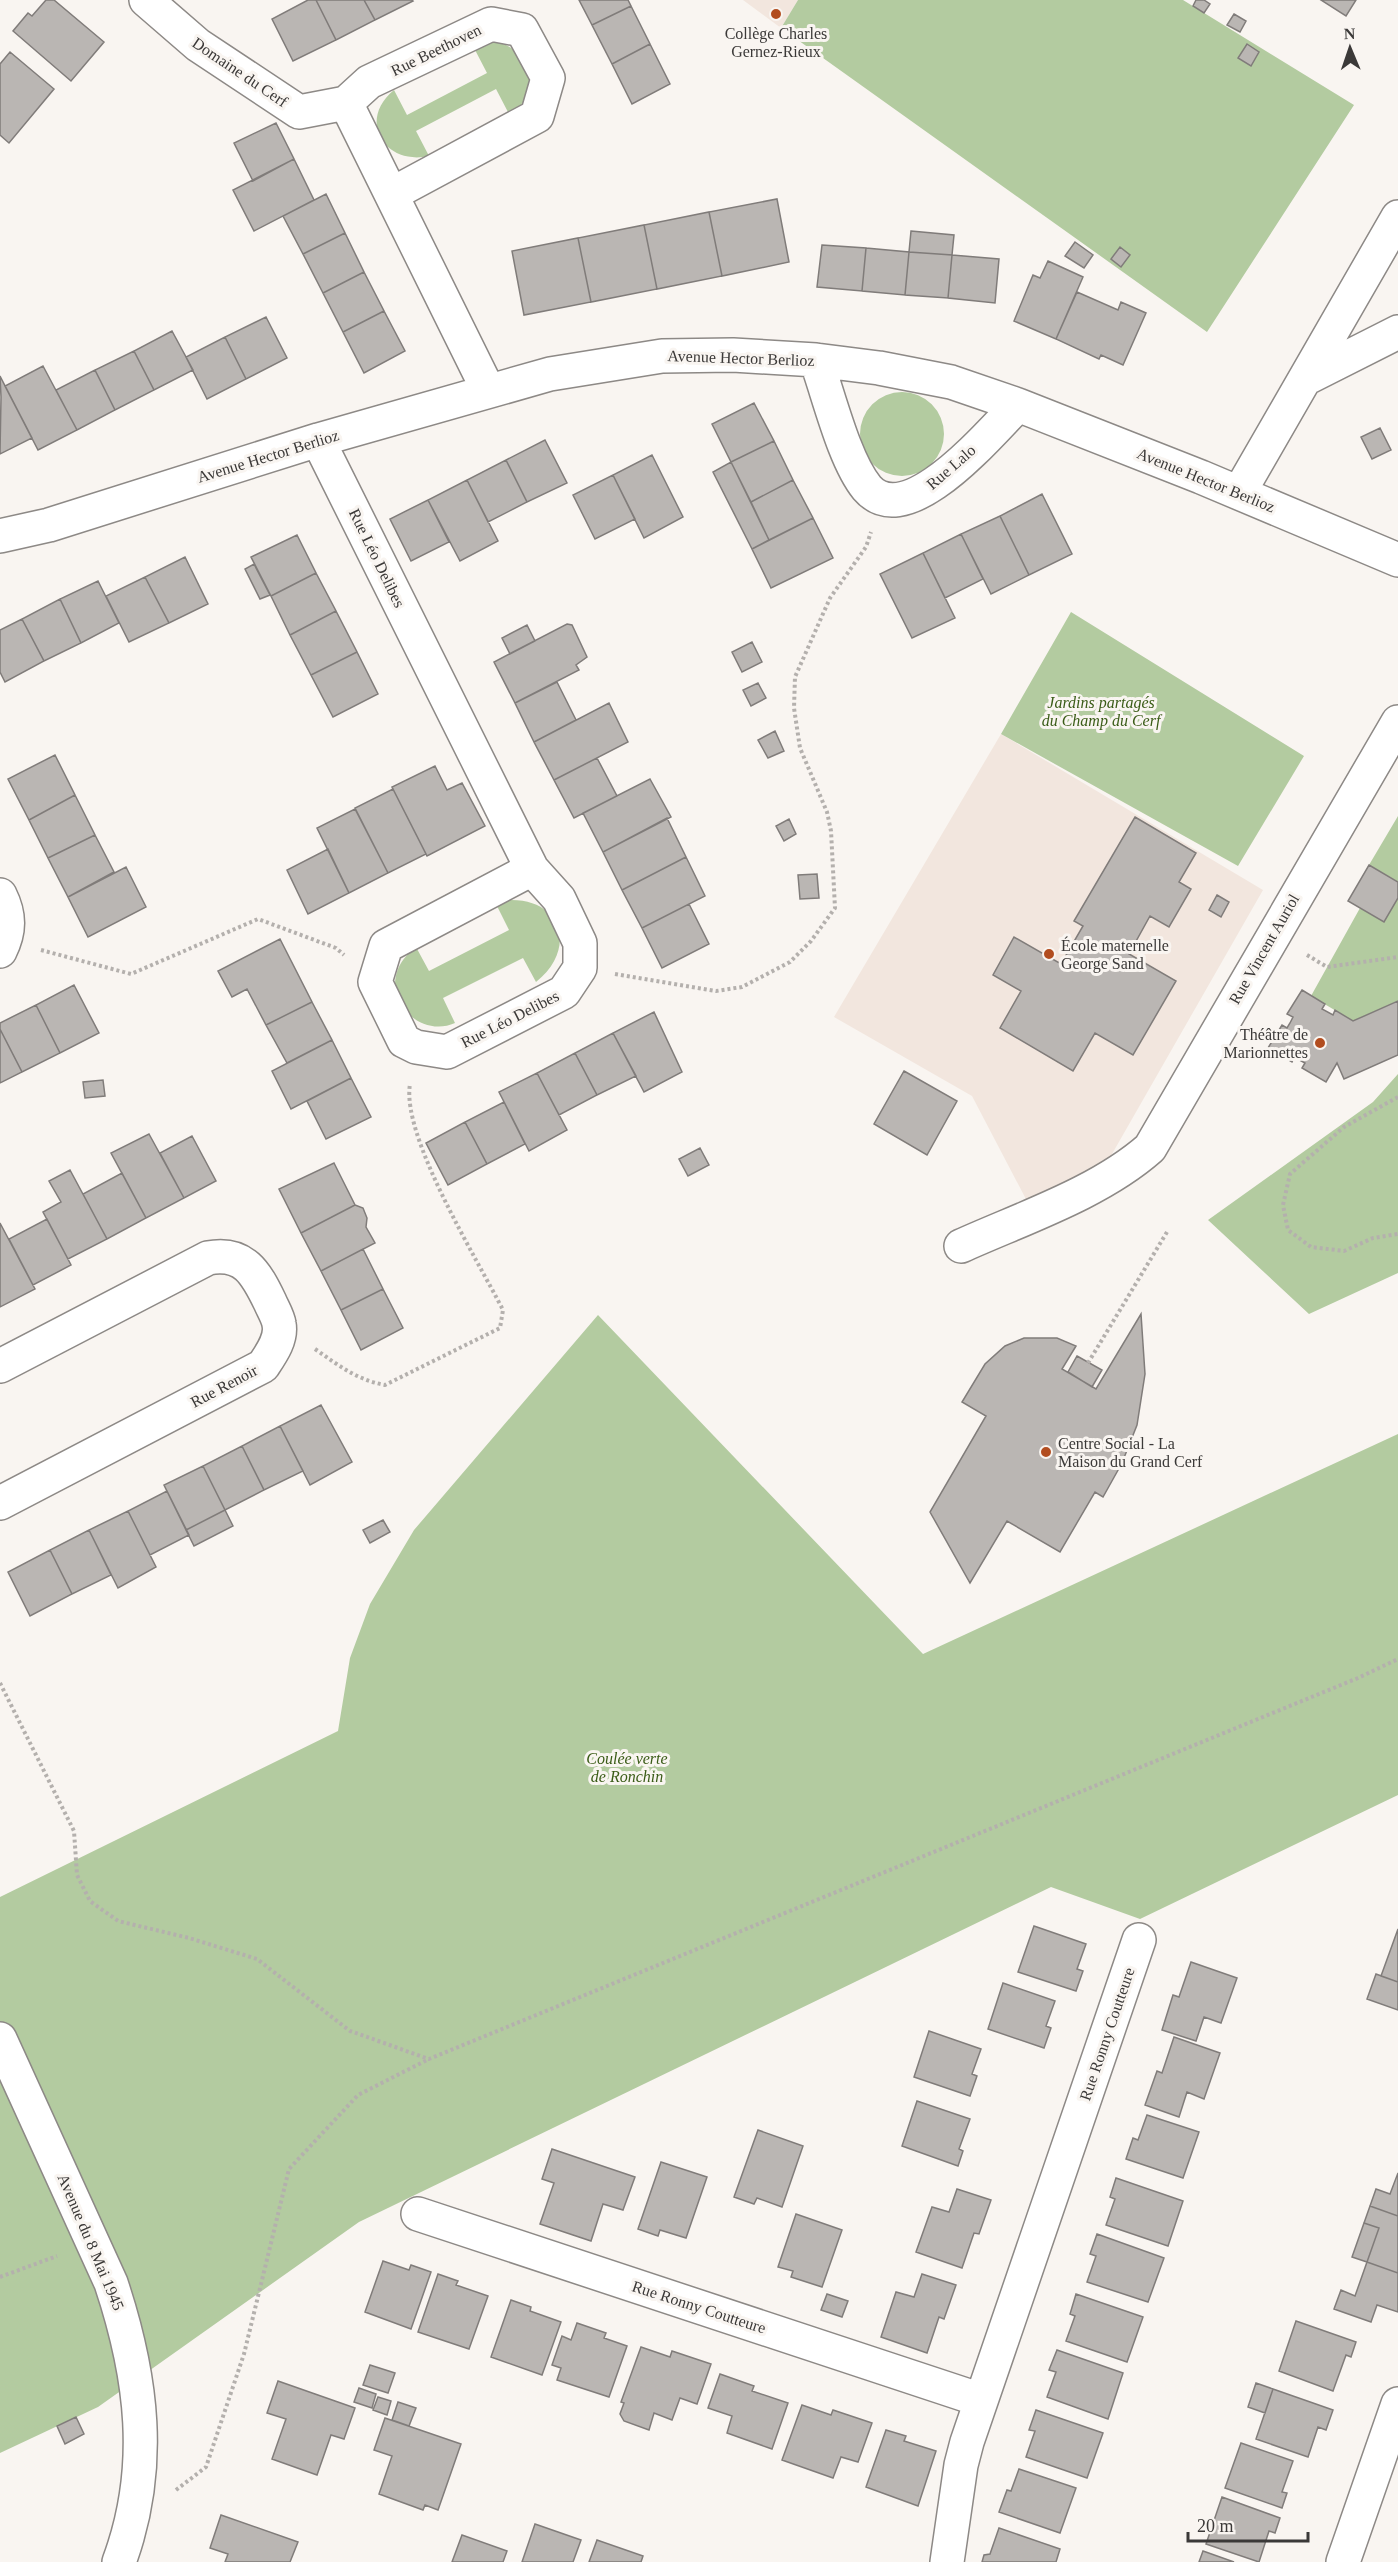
<svg xmlns="http://www.w3.org/2000/svg" width="1398" height="2562" font-family="Georgia,serif">
	<rect width="100%" height="100%" fill="#f9f5f1"/>
	<path fill="#f2e6de" d="M 743,0 L 798,0 L 781,28 Z
		M 1001,734 L 1263,890 L 1104,1168 L 1028,1203 L 972,1096 L 834,1017 Z"/>
	<path fill="#b3cba0" d="M 798,0 L 1183,0 L 1354,105 L 1207,332 L 781,28 Z
		M 493,42 C 516,44 521,58 532,76 C 529,95 526,104 509,114 L 496,89 L 416,131 L 429,156 C 384,166 357,120 394,90 L 407,115 L 487,73 L 474,48 Z
		M860 434a42 42 0 1 1 84 0a42 42 0 1 1-84 0Z
		M 1071,612 L 1304,756 L 1238,866 L 1001,734 Z
		M 1398,816 L 1398,882 L 1369,865 Z
		M 1398,898 L 1398,1001 L 1353,1021 L 1311,996 L 1360,908 L 1384,922 Z
		M 510,900 C 563,899 577,950 536,982 L 523,958 L 443,998 L 455,1023 C 422,1038 384,1003 398,969 C 402,959 409,953 416,947 L 429,971 L 509,930 L 497,906 Z
		M 1398,1074 L 1398,1273 L 1309,1314 L 1208,1220 L 1373,1102 Z
		M 598,1315 L 923,1654 L 1398,1434 L 1398,1795 L 1140,1919 L 1051,1887 L 359,2222 L 98,2407 L 0,2453 L 0,1897 L 338,1731 L 350,1658 L 370,1604 L 414,1530 Z"/>
	<path fill="#bab6b3" stroke="#807c7a" stroke-width="1.5" d="M 46,0 L 54,0 L 104,42 L 71,81 L 13,31 L 28,13 L 32,16 Z
		M 308,0 L 316,0 L 336,40 L 293,61 L 272,19 Z
		M 316,0 L 364,0 L 375,20 L 336,40 Z
		M 364,0 L 412,0 L 413,1 L 375,20 Z
		M 579,0 L 628,0 L 631,6 L 592,25 Z
		M 1196,0 L 1204,0 L 1210,4 L 1204,13 L 1193,6 Z
		M 1321,0 L 1356,0 L 1346,16 Z
		M 631,6 L 650,44 L 612,64 L 592,25 Z
		M 1234,14 L 1246,21 L 1240,32 L 1227,25 Z
		M 650,44 L 670,84 L 632,104 L 612,64 Z
		M 1247,44 L 1259,52 L 1251,66 L 1238,58 Z
		M 10,52 L 54,89 L 9,143 L 0,135 L 0,64 Z
		M 276,123 L 294,159 L 253,181 L 234,143 Z
		M 294,159 L 314,200 L 254,231 L 233,190 Z
		M 326,194 L 345,233 L 303,254 L 283,216 Z
		M 777,199 L 789,262 L 722,276 L 709,212 Z
		M 709,212 L 722,276 L 657,289 L 644,225 Z
		M 644,225 L 657,289 L 591,302 L 578,238 Z
		M 911,231 L 954,235 L 952,255 L 909,252 Z
		M 345,233 L 364,272 L 323,293 L 303,254 Z
		M 578,238 L 591,302 L 524,315 L 512,251 Z
		M 1075,242 L 1093,255 L 1084,268 L 1065,256 Z
		M 822,245 L 866,248 L 862,291 L 817,287 Z
		M 1120,247 L 1130,255 L 1121,267 L 1111,259 Z
		M 866,248 L 909,252 L 905,295 L 862,291 Z
		M 909,252 L 952,255 L 948,298 L 905,295 Z
		M 952,255 L 999,259 L 995,303 L 948,298 Z
		M 1048,261 L 1083,277 L 1056,339 L 1014,321 L 1033,275 L 1040,278 Z
		M 364,272 L 384,311 L 343,332 L 323,293 Z
		M 1077,292 L 1118,310 L 1121,302 L 1146,313 L 1123,365 L 1101,355 L 1099,359 L 1056,339 Z
		M 384,311 L 405,351 L 364,373 L 343,332 Z
		M 266,317 L 287,358 L 246,379 L 225,337 Z
		M 172,331 L 193,370 L 154,390 L 134,351 Z
		M 225,337 L 246,379 L 207,399 L 186,357 Z
		M 134,351 L 154,390 L 115,410 L 95,370 Z
		M 43,366 L 77,430 L 38,450 L 5,386 Z
		M 95,370 L 115,410 L 77,430 L 56,390 Z
		M 0,376 L 32,438 L 0,454 L 1,397 Z
		M 754,403 L 774,441 L 731,462 L 712,424 Z
		M 1380,428 L 1391,450 L 1372,459 L 1361,437 Z
		M 545,440 L 567,483 L 527,502 L 506,460 Z
		M 774,441 L 793,480 L 751,502 L 731,462 Z
		M 652,455 L 683,517 L 644,538 L 613,475 Z
		M 506,460 L 527,502 L 488,522 L 467,480 Z
		M 731,462 L 769,540 L 752,549 L 713,472 Z
		M 613,475 L 635,519 L 595,539 L 573,495 Z
		M 467,480 L 498,541 L 460,561 L 428,500 Z
		M 793,480 L 813,518 L 769,540 L 751,502 Z
		M 1042,494 L 1072,554 L 1029,575 L 1000,516 Z
		M 428,500 L 449,542 L 411,561 L 390,519 Z
		M 1000,516 L 1029,575 L 991,594 L 961,534 Z
		M 813,518 L 833,558 L 771,588 L 752,549 Z
		M 961,534 L 983,579 L 945,598 L 923,553 Z
		M 297,535 L 316,573 L 271,596 L 251,557 Z
		M 923,553 L 955,618 L 912,638 L 880,574 Z
		M 185,557 L 208,604 L 169,623 L 145,577 Z
		M 254,564 L 270,595 L 260,599 L 245,569 Z
		M 316,573 L 336,611 L 290,635 L 271,596 Z
		M 145,577 L 169,623 L 129,642 L 106,596 Z
		M 98,581 L 119,623 L 81,643 L 60,599 Z
		M 60,599 L 81,643 L 44,661 L 22,619 Z
		M 336,611 L 357,652 L 311,675 L 290,635 Z
		M 22,619 L 44,661 L 5,682 L 0,672 L 0,630 Z
		M 567,624 L 572,625 L 587,657 L 576,665 L 579,670 L 515,703 L 494,662 Z
		M 527,625 L 535,641 L 510,654 L 502,638 Z
		M 752,642 L 762,662 L 742,672 L 732,652 Z
		M 357,652 L 378,694 L 333,717 L 311,675 Z
		M 557,682 L 576,720 L 534,742 L 515,703 Z
		M 758,683 L 766,698 L 751,706 L 743,690 Z
		M 609,703 L 628,742 L 554,780 L 534,742 Z
		M 775,731 L 784,751 L 768,758 L 758,740 Z
		M 55,755 L 75,795 L 29,820 L 8,779 Z
		M 597,758 L 617,796 L 574,818 L 554,780 Z
		M 435,766 L 447,790 L 462,783 L 485,826 L 427,856 L 392,787 Z
		M 650,779 L 671,817 L 603,852 L 583,813 Z
		M 393,789 L 426,854 L 388,873 L 355,808 Z
		M 75,795 L 95,835 L 48,858 L 29,820 Z
		M 355,809 L 388,873 L 349,893 L 317,828 Z
		M 1135,817 L 1196,853 L 1179,882 L 1191,889 L 1169,927 L 1150,916 L 1129,954 L 1176,981 L 1133,1055 L 1095,1033 L 1073,1071 L 1000,1028 L 1021,991 L 993,975 L 1014,937 L 1061,964 L 1083,926 L 1074,921 Z
		M 667,818 L 686,857 L 622,890 L 603,852 Z
		M 789,819 L 796,834 L 784,841 L 776,826 Z
		M 95,835 L 114,872 L 68,897 L 48,858 Z
		M 328,849 L 349,893 L 308,914 L 287,870 Z
		M 686,857 L 705,896 L 642,928 L 622,890 Z
		M 1369,865 L 1398,882 L 1398,898 L 1384,922 L 1348,901 Z
		M 126,867 L 146,907 L 88,937 L 68,897 Z
		M 817,874 L 819,898 L 800,899 L 798,875 Z
		M 1217,895 L 1229,902 L 1221,917 L 1209,910 Z
		M 689,904 L 709,944 L 662,968 L 642,928 Z
		M 280,939 L 312,1002 L 266,1025 L 247,989 L 232,997 L 218,971 Z
		M 74,985 L 99,1033 L 60,1053 L 36,1005 Z
		M 1302,990 L 1325,1004 L 1322,1009 L 1333,1015 L 1335,1010 L 1353,1021 L 1398,1001 L 1398,1055 L 1344,1079 L 1337,1063 L 1326,1082 L 1302,1068 L 1305,1063 L 1294,1057 L 1292,1062 L 1268,1048 L 1282,1025 L 1287,1028 L 1290,1023 L 1293,1017 L 1287,1014 Z
		M 312,1002 L 332,1040 L 287,1063 L 266,1025 Z
		M 36,1005 L 60,1053 L 22,1072 L 0,1029 L 0,1023 Z
		M 654,1012 L 682,1072 L 644,1092 L 613,1033 Z
		M 0,1029 L 22,1072 L 0,1083 Z
		M 613,1033 L 636,1076 L 597,1095 L 575,1053 Z
		M 332,1040 L 351,1078 L 291,1109 L 272,1071 Z
		M 575,1053 L 597,1095 L 559,1115 L 537,1073 Z
		M 904,1071 L 957,1101 L 927,1155 L 874,1124 Z
		M 537,1073 L 567,1130 L 529,1151 L 499,1092 Z
		M 351,1078 L 371,1117 L 326,1139 L 307,1101 Z
		M 103,1080 L 105,1096 L 85,1098 L 83,1082 Z
		M 504,1102 L 525,1144 L 487,1164 L 465,1122 Z
		M 465,1122 L 487,1164 L 448,1185 L 426,1143 Z
		M 149,1134 L 184,1198 L 146,1218 L 111,1153 Z
		M 192,1136 L 216,1181 L 184,1198 L 160,1153 Z
		M 700,1148 L 709,1165 L 688,1176 L 679,1159 Z
		M 334,1163 L 355,1205 L 301,1233 L 279,1189 Z
		M 70,1170 L 107,1239 L 68,1259 L 43,1212 L 61,1202 L 49,1181 Z
		M 122,1173 L 146,1218 L 107,1239 L 83,1194 Z
		M 355,1205 L 363,1208 L 367,1218 L 366,1227 L 375,1243 L 321,1271 L 301,1233 Z
		M 47,1219 L 71,1265 L 33,1285 L 9,1239 Z
		M 0,1223 L 35,1289 L 0,1307 Z
		M 363,1249 L 383,1289 L 341,1310 L 321,1271 Z
		M 383,1289 L 403,1328 L 361,1350 L 341,1310 Z
		M 1141,1314 L 1145,1374 L 1137,1425 L 1122,1463 L 1103,1497 L 1095,1492 L 1060,1552 L 1007,1521 L 970,1583 L 930,1512 L 986,1416 L 962,1402 L 985,1364 L 1005,1346 L 1024,1338 L 1057,1338 L 1076,1346 L 1062,1369 L 1096,1389 Z
		M 1077,1356 L 1102,1370 L 1092,1387 L 1068,1372 Z
		M 321,1405 L 352,1462 L 310,1485 L 280,1426 Z
		M 280,1426 L 303,1471 L 264,1490 L 242,1446 Z
		M 242,1446 L 264,1490 L 225,1510 L 203,1466 Z
		M 203,1466 L 225,1510 L 186,1530 L 164,1485 Z
		M 167,1491 L 189,1535 L 150,1555 L 128,1511 Z
		M 225,1510 L 233,1526 L 194,1546 L 186,1530 Z
		M 128,1511 L 156,1567 L 118,1588 L 89,1530 Z
		M 383,1520 L 390,1532 L 370,1543 L 363,1530 Z
		M 89,1530 L 111,1575 L 72,1594 L 50,1550 Z
		M 50,1550 L 72,1594 L 30,1616 L 8,1572 Z
		M 1034,1926 L 1086,1944 L 1077,1969 L 1083,1971 L 1076,1991 L 1018,1972 Z
		M 1398,1929 L 1398,1982 L 1381,1976 Z
		M 1191,1962 L 1237,1978 L 1221,2023 L 1204,2017 L 1196,2041 L 1162,2030 L 1173,1995 L 1179,1997 Z
		M 1376,1974 L 1398,1982 L 1398,2010 L 1367,1999 Z
		M 1003,1983 L 1055,2001 L 1046,2026 L 1051,2028 L 1044,2048 L 988,2029 Z
		M 929,2031 L 981,2049 L 972,2074 L 977,2076 L 970,2096 L 914,2077 Z
		M 1174,2037 L 1220,2053 L 1204,2099 L 1187,2092 L 1179,2117 L 1145,2105 L 1157,2071 L 1162,2073 Z
		M 917,2101 L 970,2119 L 959,2149 L 963,2151 L 958,2166 L 902,2146 Z
		M 1147,2115 L 1199,2132 L 1183,2178 L 1126,2159 L 1133,2138 L 1138,2140 Z
		M 758,2130 L 803,2146 L 782,2207 L 757,2198 L 754,2204 L 734,2197 Z
		M 552,2149 L 635,2177 L 623,2210 L 603,2204 L 591,2241 L 540,2224 L 554,2183 L 542,2179 Z
		M 661,2162 L 707,2177 L 686,2238 L 660,2230 L 658,2236 L 638,2229 Z
		M 1398,2173 L 1398,2216 L 1370,2206 L 1376,2189 L 1390,2194 Z
		M 1116,2178 L 1183,2201 L 1168,2246 L 1106,2225 L 1115,2199 L 1110,2197 Z
		M 957,2189 L 991,2200 L 979,2234 L 974,2233 L 962,2268 L 916,2252 L 932,2207 L 949,2212 Z
		M 1370,2206 L 1398,2216 L 1398,2273 L 1367,2262 L 1379,2228 L 1364,2223 Z
		M 796,2214 L 842,2230 L 822,2287 L 791,2277 L 793,2271 L 778,2267 Z
		M 1364,2223 L 1379,2228 L 1367,2262 L 1352,2257 Z
		M 1097,2234 L 1164,2258 L 1148,2302 L 1087,2282 L 1096,2256 L 1090,2254 Z
		M 383,2261 L 409,2270 L 411,2265 L 431,2272 L 411,2329 L 365,2312 Z
		M 1367,2262 L 1398,2273 L 1398,2312 L 1377,2305 L 1371,2322 L 1334,2309 L 1341,2290 L 1355,2296 Z
		M 438,2274 L 458,2281 L 456,2285 L 488,2296 L 469,2349 L 418,2332 Z
		M 922,2274 L 956,2285 L 944,2319 L 939,2317 L 927,2353 L 881,2337 L 896,2292 L 914,2297 Z
		M 827,2294 L 848,2301 L 842,2317 L 821,2310 Z
		M 1076,2294 L 1143,2317 L 1127,2362 L 1066,2341 L 1075,2316 L 1070,2314 Z
		M 511,2300 L 531,2307 L 530,2311 L 561,2322 L 542,2375 L 491,2357 Z
		M 1296,2321 L 1356,2342 L 1351,2357 L 1346,2355 L 1333,2391 L 1279,2371 Z
		M 577,2323 L 606,2333 L 604,2338 L 627,2346 L 609,2397 L 557,2380 L 561,2368 L 552,2365 L 562,2336 L 571,2340 Z
		M 641,2347 L 670,2357 L 672,2351 L 711,2364 L 697,2404 L 680,2398 L 672,2420 L 654,2413 L 649,2430 L 624,2421 L 620,2414 L 624,2403 L 621,2402 Z
		M 1057,2350 L 1123,2373 L 1108,2419 L 1047,2397 L 1056,2372 L 1049,2370 Z
		M 370,2365 L 395,2373 L 388,2393 L 363,2385 Z
		M 720,2374 L 754,2386 L 752,2391 L 788,2403 L 772,2449 L 727,2433 L 732,2416 L 708,2408 Z
		M 278,2381 L 355,2408 L 344,2439 L 331,2435 L 317,2475 L 272,2459 L 286,2419 L 267,2413 Z
		M 1256,2383 L 1273,2389 L 1265,2413 L 1248,2407 Z
		M 359,2388 L 376,2394 L 372,2408 L 354,2402 Z
		M 1273,2389 L 1333,2410 L 1326,2430 L 1318,2427 L 1308,2457 L 1256,2439 Z
		M 378,2397 L 391,2401 L 387,2415 L 373,2410 Z
		M 398,2402 L 416,2408 L 409,2426 L 392,2420 Z
		M 802,2405 L 831,2415 L 833,2410 L 872,2423 L 858,2462 L 841,2457 L 833,2478 L 782,2460 Z
		M 1036,2410 L 1103,2433 L 1087,2478 L 1026,2457 L 1035,2431 L 1029,2430 Z
		M 76,2417 L 84,2434 L 65,2444 L 57,2426 Z
		M 385,2418 L 461,2444 L 438,2510 L 425,2505 L 423,2510 L 379,2494 L 392,2456 L 374,2450 Z
		M 886,2430 L 906,2436 L 904,2441 L 936,2451 L 918,2506 L 866,2487 Z
		M 1241,2443 L 1293,2461 L 1282,2492 L 1287,2493 L 1282,2508 L 1225,2488 Z
		M 1019,2469 L 1076,2488 L 1060,2533 L 999,2512 L 1007,2490 L 1011,2491 Z
		M 1222,2497 L 1280,2518 L 1275,2533 L 1269,2531 L 1259,2562 L 1206,2544 Z
		M 221,2515 L 298,2542 L 290,2562 L 225,2562 L 228,2554 L 210,2548 Z
		M 535,2524 L 581,2540 L 573,2562 L 522,2562 Z
		M 999,2528 L 1060,2549 L 1056,2562 L 982,2562 L 984,2555 L 990,2554 Z
		M 462,2535 L 507,2551 L 503,2562 L 452,2562 Z
		M 597,2540 L 643,2556 L 641,2562 L 589,2562 Z
		M 1203,2551 L 1234,2562 L 1199,2562 Z"/>
	<g fill="none" stroke-linecap="round" stroke-linejoin="round">
		<g stroke="#8d8986" stroke-width="36">
			<path id="minor" d="M 146,0 L 198,45 L 299,112 L 346,103
				M 392,194 L 537,116 L 548,78 L 522,30 L 491,24 L 369,82 L 346,103 L 488,390
				M 816,360 C 829,396 844,460 867,488 C 907,535 992,430 1018,405
				M 1309,377 L 1398,332
				M 318,440 L 532,869 L 559,899 L 580,943 L 580,968 L 564,992 L 447,1052 L 416,1047 L 404,1041 L 375,982 L 386,946 L 532,869
				M 1239,493 L 1398,217
				M 0,536 L 49,525 L 318,440 L 550,374 L 662,356 L 733,355 L 816,360 L 879,368 L 951,382 L 1018,405 L 1201,477 L 1398,560
				M 0,895 C 10,915 10,931 0,951
				M 961,1246 C 1023,1218 1099,1193 1150,1148 L 1398,722
				M 0,1366 L 208,1258 C 244,1251 256,1273 270,1302 C 273,1309 278,1317 279,1324 C 282,1339 271,1354 263,1366 L 0,1503
				M 0,2039 L 111,2283 C 142,2376 154,2468 119,2562
				M 418,2214 L 981,2400
				M 947,2562 L 961,2465 L 967,2442 L 1139,1940
				M 1343,2562 L 1398,2404"/>
		</g>
		<path stroke="#b4b0ad" stroke-width="4" stroke-dasharray="3 3" stroke-linecap="butt" d="M 41,950 L 131,974 L 258,919 L 336,948 L 344,955
			M 1307,955 L 1327,967 L 1398,957
			M 615,974 L 716,991 L 742,987 L 790,962 L 811,941 L 835,908 L 831,831 L 827,812 L 800,748 L 794,708 L 795,677 L 830,598 L 866,547 L 871,532
			M 1398,1097 L 1344,1127 L 1290,1174 L 1283,1205 L 1288,1230 L 1311,1247 L 1344,1251 L 1373,1238 L 1398,1234
			M 315,1349 C 338,1365 357,1380 385,1385 L 500,1328 L 503,1310 C 477,1259 401,1136 410,1084
			M 1088,1363 L 1167,1232
			M 0,1683 L 74,1831 L 77,1875 L 90,1901 L 118,1921 L 189,1938 L 257,1959 L 350,2031 L 429,2059 L 1358,1678 L 1398,1659
			M 0,2277 L 57,2256
			M 176,2490 L 206,2467 L 244,2354 L 289,2169 L 358,2095 L 429,2059"/>
		<use href="#minor" stroke="#fff" stroke-width="33"/>
	</g>
	<g fill="#b24d1f" stroke="#f9f5f1" stroke-width="2">
		<circle cx="776" cy="14" r="6"/>
		<circle cx="1049" cy="954" r="6"/>
		<circle cx="1320" cy="1043" r="6"/>
		<circle cx="1046" cy="1452" r="6"/>
	</g>
	<g text-anchor="middle" dominant-baseline="central" stroke-width="6" stroke-linejoin="round" paint-order="stroke">
		<g font-size="16" fill="#3b3938" stroke="#f9f5f1" text-anchor="start">
			<text x="776" y="33" text-anchor="middle">Collège Charles<tspan x="776" dy="18">Gernez-Rieux</tspan></text>
			<text x="1061" y="945">École maternelle<tspan x="1061" dy="18">George Sand</tspan></text>
			<text x="1308" y="1034" text-anchor="end">Théâtre de<tspan x="1308" dy="18">Marionnettes</tspan></text>
			<text x="1058" y="1443">Centre Social - La<tspan x="1058" dy="18">Maison du Grand Cerf</tspan></text>
		</g>
		<g font-size="16" fill="#3b3938" stroke="#f9f5f1">
			<text transform="translate(436 50) rotate(-26)">Rue Beethoven</text>
			<text transform="translate(240 72) rotate(34)">Domaine du Cerf</text>
			<text transform="translate(741 358) rotate(2)">Avenue Hector Berlioz</text>
			<text transform="translate(268 456) rotate(-17)">Avenue Hector Berlioz</text>
			<text transform="translate(951 467) rotate(-41)">Rue Lalo</text>
			<text transform="translate(1206 480) rotate(22)">Avenue Hector Berlioz</text>
			<text transform="translate(377 558) rotate(64)">Rue Léo Delibes</text>
			<text transform="translate(1264 949) rotate(-60)">Rue Vincent Auriol</text>
			<text transform="translate(510 1019) rotate(-27)">Rue Léo Delibes</text>
			<text transform="translate(224 1386) rotate(-28)">Rue Renoir</text>
			<text transform="translate(1107 2034) rotate(-71)">Rue Ronny Coutteure</text>
			<text transform="translate(91 2242) rotate(67)">Avenue du 8 Mai 1945</text>
			<text transform="translate(699 2307) rotate(18)">Rue Ronny Coutteure</text>
		</g>
		<g font-size="16" font-style="italic" fill="#3a5c17" stroke="#f9f5f1">
			<text x="1101" y="702">Jardins partagés<tspan x="1101" dy="18">du Champ du Cerf</tspan></text>
			<text x="627" y="1758">Coulée verte<tspan x="627" dy="18">de Ronchin</tspan></text>
		</g>
	</g>
	<g transform="translate(1350 48) rotate(358)" stroke="#f9f5f1" stroke-width="4.5" paint-order="stroke">
	<path d="M0-4.5L10 22L0 15L-10 22Z" fill="#3b3938"/>
	<text y="-9" font-size="16" font-weight="bold" text-anchor="middle" fill="#3b3938">N</text>
	</g>
	<path d="M1188 2532v9h120v-9" fill="none" stroke="#3b3938" stroke-width="3"/>
	<text x="1197" y="2532" font-size="18" fill="#3b3938" stroke="#f9f5f1" stroke-width="4.5" paint-order="stroke">20 m</text>
</svg>
